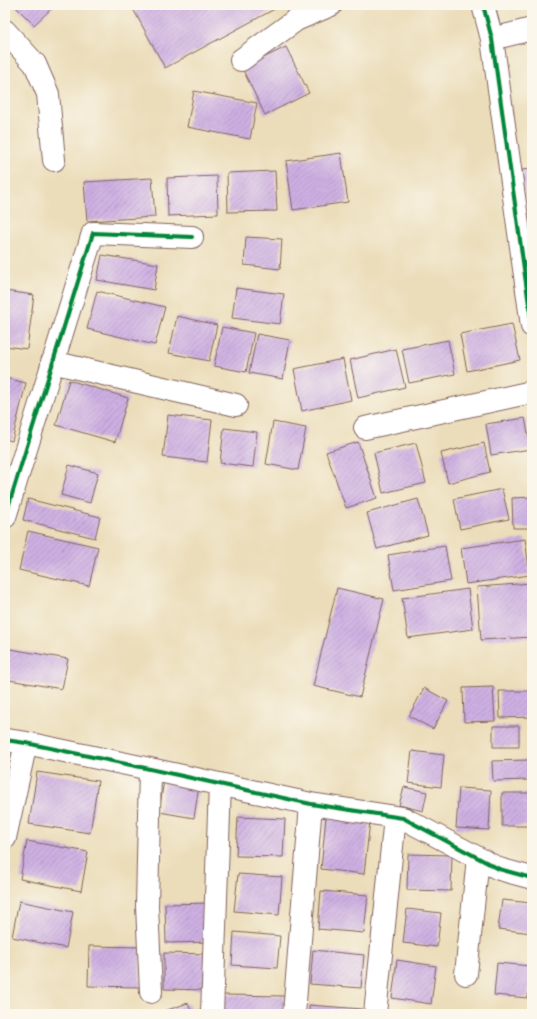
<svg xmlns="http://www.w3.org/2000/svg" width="537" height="1019" font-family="'Patrick Hand',sans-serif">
	<defs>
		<pattern id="building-hatch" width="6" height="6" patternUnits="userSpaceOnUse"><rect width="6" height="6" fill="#ceb1e3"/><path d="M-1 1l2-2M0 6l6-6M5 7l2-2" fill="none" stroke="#a98fb8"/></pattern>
	</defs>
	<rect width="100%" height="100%" fill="#fbf7ec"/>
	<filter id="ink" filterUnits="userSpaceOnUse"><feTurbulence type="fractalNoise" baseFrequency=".025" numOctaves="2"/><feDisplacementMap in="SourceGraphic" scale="8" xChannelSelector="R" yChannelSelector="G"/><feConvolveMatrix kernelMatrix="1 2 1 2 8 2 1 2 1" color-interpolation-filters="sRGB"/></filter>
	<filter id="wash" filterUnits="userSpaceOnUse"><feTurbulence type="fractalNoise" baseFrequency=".012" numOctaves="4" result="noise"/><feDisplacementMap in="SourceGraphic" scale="16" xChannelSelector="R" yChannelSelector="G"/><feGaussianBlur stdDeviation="0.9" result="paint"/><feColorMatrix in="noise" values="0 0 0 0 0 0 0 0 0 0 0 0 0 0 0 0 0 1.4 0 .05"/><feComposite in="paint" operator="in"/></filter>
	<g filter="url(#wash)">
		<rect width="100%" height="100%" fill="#ebddb9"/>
		<g id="blocks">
			<path fill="url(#building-hatch)" d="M 14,5 L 55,5 L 34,25 Z
				M 131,5 L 282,5 L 165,68 Z
				M 286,47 L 309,93 L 265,115 L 242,68 Z
				M 194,91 L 257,103 L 250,139 L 187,127 Z
				M 341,153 L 348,202 L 293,210 L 286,161 Z
				M 532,169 L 532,212 L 527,213 L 522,170 Z
				M 275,171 L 277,211 L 228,212 L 227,173 Z
				M 217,176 L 218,214 L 168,216 L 167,178 Z
				M 152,178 L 155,217 L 87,221 L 84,182 Z
				M 246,237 L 282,239 L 280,269 L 244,265 Z
				M 102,255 L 158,264 L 154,290 L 97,280 Z
				M 236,288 L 284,294 L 280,324 L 232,318 Z
				M 5,291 L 34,295 L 27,349 L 5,346 Z
				M 97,291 L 165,307 L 155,345 L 87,329 Z
				M 177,316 L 217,325 L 209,361 L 169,353 Z
				M 512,324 L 520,360 L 467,371 L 460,334 Z
				M 222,327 L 254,333 L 246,372 L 214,366 Z
				M 257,334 L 290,340 L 283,379 L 249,373 Z
				M 448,340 L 455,374 L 409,383 L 402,349 Z
				M 396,349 L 405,387 L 358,398 L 350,360 Z
				M 343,359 L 351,400 L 302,411 L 294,369 Z
				M 5,378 L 26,383 L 12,441 L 5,439 Z
				M 69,380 L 128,398 L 115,442 L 56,425 Z
				M 168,415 L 212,420 L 207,462 L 163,457 Z
				M 525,418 L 531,449 L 491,455 L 486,424 Z
				M 273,422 L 306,428 L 298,470 L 266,464 Z
				M 224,428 L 257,432 L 253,467 L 220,463 Z
				M 358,442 L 377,498 L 346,508 L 326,452 Z
				M 416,443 L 426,483 L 383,493 L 374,453 Z
				M 484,443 L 490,472 L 448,483 L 441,453 Z
				M 69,465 L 98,473 L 90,503 L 61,495 Z
				M 502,489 L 509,519 L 460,529 L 454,499 Z
				M 532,497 L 532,528 L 513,528 L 512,498 Z
				M 28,499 L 100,517 L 95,538 L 23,520 Z
				M 418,499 L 428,535 L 377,549 L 367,513 Z
				M 28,531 L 98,547 L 89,586 L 19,570 Z
				M 525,539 L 530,575 L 466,584 L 461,548 Z
				M 445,546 L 451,581 L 394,590 L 388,555 Z
				M 532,583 L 532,637 L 481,640 L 477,587 Z
				M 337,588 L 384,599 L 360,697 L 313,686 Z
				M 468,589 L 473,629 L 408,638 L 402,598 Z
				M 5,648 L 68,659 L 62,689 L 9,680 L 10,673 L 5,672 Z
				M 493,687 L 495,721 L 464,722 L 463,688 Z
				M 424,688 L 448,701 L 433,729 L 409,716 Z
				M 499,691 L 532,691 L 532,717 L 500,718 Z
				M 493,726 L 519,726 L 519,747 L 493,747 Z
				M 412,751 L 444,755 L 441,787 L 408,783 Z
				M 529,760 L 530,780 L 493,781 L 492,761 Z
				M 37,772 L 98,781 L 90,833 L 29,824 Z
				M 164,780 L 199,785 L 194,818 L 159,812 Z
				M 404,787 L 427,792 L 423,811 L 399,805 Z
				M 459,788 L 491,790 L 489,830 L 456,828 Z
				M 502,793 L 532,793 L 532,826 L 502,826 Z
				M 238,817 L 285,819 L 283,857 L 236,856 Z
				M 326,817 L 370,821 L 364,874 L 321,869 Z
				M 27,841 L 88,852 L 81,891 L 20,879 Z
				M 408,854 L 452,855 L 451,891 L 407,890 Z
				M 238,874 L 282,877 L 279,915 L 234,911 Z
				M 321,891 L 368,895 L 364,933 L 318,929 Z
				M 502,900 L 532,903 L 532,933 L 498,929 Z
				M 19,901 L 73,912 L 66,948 L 12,937 Z
				M 210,903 L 211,942 L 166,943 L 165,904 Z
				M 407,909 L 441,913 L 437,947 L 403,943 Z
				M 234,932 L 280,936 L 277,968 L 232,965 Z
				M 89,946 L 141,947 L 140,987 L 88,986 Z
				M 313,950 L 364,955 L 361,988 L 310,984 Z
				M 164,953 L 210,954 L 209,990 L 164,989 Z
				M 397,960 L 436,966 L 431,1004 L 392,998 Z
				M 497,963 L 531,966 L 528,998 L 494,995 Z
				M 223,995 L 284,996 L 284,1014 L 223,1014 Z
				M 188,1003 L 192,1014 L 156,1014 Z
				M 309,1005 L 362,1009 L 362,1014 L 309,1014 Z"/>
		</g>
	</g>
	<g filter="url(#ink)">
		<use href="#blocks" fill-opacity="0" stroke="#82625d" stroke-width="1"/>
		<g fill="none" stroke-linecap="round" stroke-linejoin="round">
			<g stroke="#82625d" stroke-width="24">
				<path id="minor" d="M 483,5 L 492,39 L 532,326
					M 5,31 L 35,64 L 48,94 L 54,160
					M 492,39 L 532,29
					M 241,60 L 296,20 L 331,5
					M 52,362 L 236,405
					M 365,428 L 532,392
					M 5,517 L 93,233 L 192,237
					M 5,740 L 26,743 L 150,769 L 311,804 L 403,818 L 499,869 L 532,878
					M 150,769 L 147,906 L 151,992
					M 5,838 L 26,743
					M 466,974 L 478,858
					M 212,1014 L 220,784
					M 294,1014 L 311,804
					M 375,1014 L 395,817"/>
			</g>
			<use href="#minor" stroke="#fff" stroke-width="22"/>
			<g stroke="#fbf7ec" stroke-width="6">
				<path id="cycleway" d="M 483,5 L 492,39 L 532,326
					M 5,517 L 93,233 L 192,237
					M 5,740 L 26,743 L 150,769 L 311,804 L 403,818 L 499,869 L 532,878"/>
			</g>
			<use href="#cycleway" stroke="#00873e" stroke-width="4"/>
		</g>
	</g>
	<rect width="537" height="1019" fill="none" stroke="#fbf7ec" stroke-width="20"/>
</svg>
